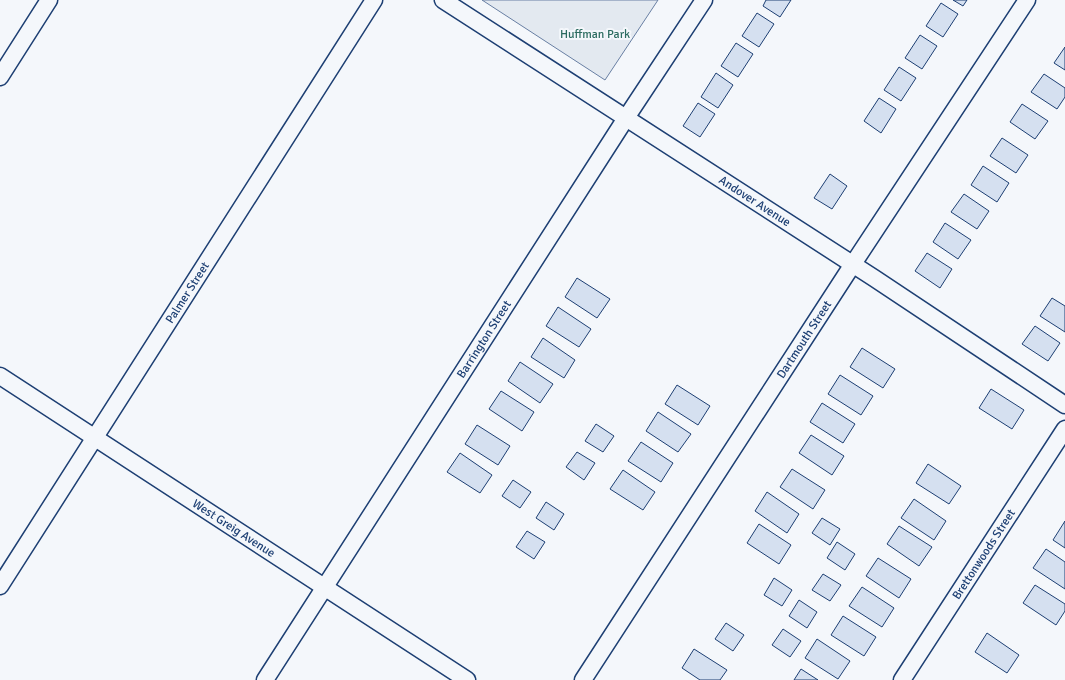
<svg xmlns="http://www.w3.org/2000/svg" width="1065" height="680" font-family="Signika,sans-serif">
	<rect width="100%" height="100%" fill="#f4f7fb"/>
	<path fill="#e3e9f0" stroke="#687fa3" d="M 482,0 L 658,0 L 605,80 Z"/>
	<path fill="#d5e0f0" stroke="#1d3f73" d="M 766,0 L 791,0 L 780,17 L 763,6 Z
		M 953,0 L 967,0 L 963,6 Z
		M 941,3 L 958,14 L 943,37 L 926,26 Z
		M 757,13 L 774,24 L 759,47 L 742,36 Z
		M 920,35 L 937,46 L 922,69 L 905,58 Z
		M 736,43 L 753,54 L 738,77 L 721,66 Z
		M 1065,47 L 1065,70 L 1054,63 Z
		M 899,67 L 916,78 L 901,101 L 884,90 Z
		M 716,73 L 733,85 L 718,108 L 701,97 Z
		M 1044,74 L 1065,88 L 1065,97 L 1057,109 L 1031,92 Z
		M 879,98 L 896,109 L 881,133 L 864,121 Z
		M 698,103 L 715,114 L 700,137 L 683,126 Z
		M 1022,104 L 1048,121 L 1035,139 L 1010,122 Z
		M 1002,138 L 1028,155 L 1016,173 L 990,156 Z
		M 983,166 L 1009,183 L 997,202 L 971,185 Z
		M 830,174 L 847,186 L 832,209 L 814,198 Z
		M 964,194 L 989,211 L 977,229 L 951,212 Z
		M 945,223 L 971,240 L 958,259 L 933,242 Z
		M 927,253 L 952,269 L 940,288 L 915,271 Z
		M 577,278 L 610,299 L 597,318 L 565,297 Z
		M 1052,298 L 1065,306 L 1065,332 L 1040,316 Z
		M 558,307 L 591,329 L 579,347 L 546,326 Z
		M 1035,326 L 1060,343 L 1048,361 L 1022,344 Z
		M 543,338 L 575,360 L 564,378 L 531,357 Z
		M 862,348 L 895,369 L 883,388 L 850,367 Z
		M 520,362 L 553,384 L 540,403 L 508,381 Z
		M 840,375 L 873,396 L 861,415 L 828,394 Z
		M 677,385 L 710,406 L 698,425 L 665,404 Z
		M 991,389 L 1024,410 L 1012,429 L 979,408 Z
		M 501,391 L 534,412 L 522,431 L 489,409 Z
		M 822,403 L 855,424 L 843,443 L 810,422 Z
		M 658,412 L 691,434 L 678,452 L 646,431 Z
		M 596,424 L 614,436 L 603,452 L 585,441 Z
		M 477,425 L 510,446 L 498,465 L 465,444 Z
		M 811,435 L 844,456 L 832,475 L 799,453 Z
		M 641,442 L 673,463 L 661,482 L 628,461 Z
		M 577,452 L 595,463 L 584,480 L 566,467 Z
		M 460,453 L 492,475 L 480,493 L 447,472 Z
		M 928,464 L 961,486 L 949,504 L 916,483 Z
		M 792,469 L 825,490 L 813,509 L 780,487 Z
		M 623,470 L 655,492 L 643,510 L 610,489 Z
		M 513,480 L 531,492 L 520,508 L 502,496 Z
		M 767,492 L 799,514 L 787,533 L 755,511 Z
		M 914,499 L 946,521 L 934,540 L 901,518 Z
		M 546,502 L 564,514 L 554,530 L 536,518 Z
		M 822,518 L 840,529 L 830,545 L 812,533 Z
		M 1065,521 L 1065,548 L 1053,540 Z
		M 759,524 L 791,545 L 779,564 L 747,543 Z
		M 899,526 L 932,547 L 919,566 L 887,544 Z
		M 527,531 L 545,542 L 534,559 L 516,547 Z
		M 837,542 L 855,554 L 845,570 L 827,558 Z
		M 1046,549 L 1065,562 L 1065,589 L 1033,568 Z
		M 878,558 L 911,579 L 899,598 L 866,576 Z
		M 823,574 L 841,585 L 830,601 L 812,590 Z
		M 774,578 L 792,590 L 782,606 L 764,595 Z
		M 1035,585 L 1065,604 L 1065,611 L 1056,625 L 1023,603 Z
		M 862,587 L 894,608 L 882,627 L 849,606 Z
		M 799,600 L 817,612 L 807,628 L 789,616 Z
		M 843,616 L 876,637 L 864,656 L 831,635 Z
		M 726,623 L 744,635 L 733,651 L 715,639 Z
		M 783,629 L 801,641 L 790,657 L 772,645 Z
		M 987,633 L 1019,655 L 1007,673 L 975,652 Z
		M 817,639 L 850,661 L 838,679 L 805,658 Z
		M 694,649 L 727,670 L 720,680 L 700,680 L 682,668 Z
		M 801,669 L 818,680 L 794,680 Z"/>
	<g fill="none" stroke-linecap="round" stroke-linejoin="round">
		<g stroke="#1d3f73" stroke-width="19">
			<g id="street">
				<path id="s1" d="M 443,0 L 874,278 L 1065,405"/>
				<path d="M 0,77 L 49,0"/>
				<path id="s2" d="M 0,376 L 467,680"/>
				<path id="s3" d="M 0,586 L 374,0"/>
				<path id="s4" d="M 265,680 L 626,118 L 704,0"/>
				<path id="s5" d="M 583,680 L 853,264 L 1027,0"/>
				<path id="s6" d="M 902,680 L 1065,429"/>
			</g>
		</g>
		<use href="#street" stroke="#f4f7fb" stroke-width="16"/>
	</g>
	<g text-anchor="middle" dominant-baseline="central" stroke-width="4" stroke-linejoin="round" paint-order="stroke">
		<g font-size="12" fill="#2c6c60" stroke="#f4f7fb">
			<text x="595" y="34">Huffman Park</text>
		</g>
		<g font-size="12" fill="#1d3f73" stroke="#f4f7fb">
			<text stroke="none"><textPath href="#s1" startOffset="371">Andover Avenue</textPath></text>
			<text stroke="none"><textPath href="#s3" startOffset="348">Palmer Street</textPath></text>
			<text stroke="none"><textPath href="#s5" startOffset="406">Dartmouth Street</textPath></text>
			<text stroke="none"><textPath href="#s4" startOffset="405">Barrington Street</textPath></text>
			<text stroke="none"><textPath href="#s2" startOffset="279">West Greig Avenue</textPath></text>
			<text stroke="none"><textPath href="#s6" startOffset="150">Brettonwoods Street</textPath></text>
		</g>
	</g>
</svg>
